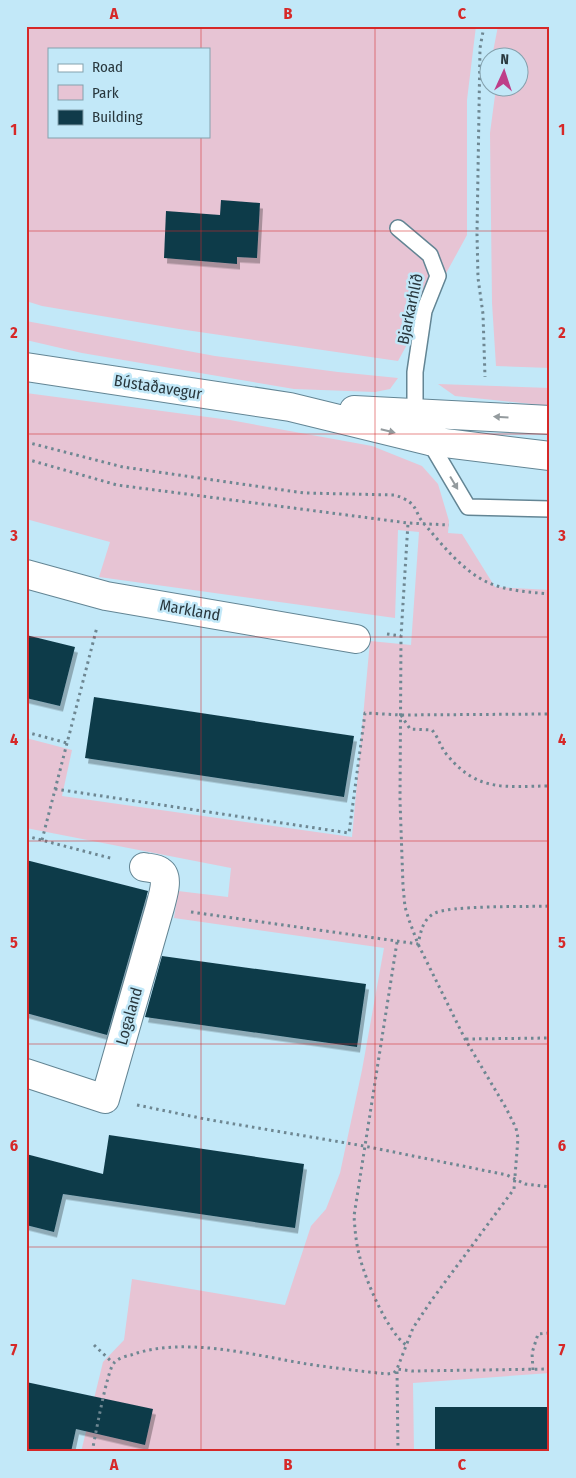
<svg xmlns="http://www.w3.org/2000/svg" width="576" height="1478" font-family="'Fira Sans Condensed',sans-serif">
	<defs>
		<filter id="shadow"><feDropShadow dx="3" dy="5.5" stdDeviation="0" flood-color="#0004"/></filter>
	</defs>
	<rect width="100%" height="100%" fill="#c2e8f8"/>
	<path fill="#e7c4d4" fill-rule="evenodd" d="M 26,26 L 476,26 L 467,100 L 467,235 L 398,361 L 179,329 L 42,306 L 26,301 ZM 49,49 L 209,49 L 209,136 L 49,136 Z
		M 498,26 L 550,26 L 550,368 L 496,366 L 492,303 L 490,133 L 496,88 L 518,88 L 518,58 L 492,57 Z
		M 26,321 L 215,356 L 338,372 L 398,378 L 390,389 L 375,392 L 294,389 L 82,353 L 26,340 Z
		M 438,384 L 550,388 L 550,406 L 455,396 Z
		M 26,393 L 230,420 L 372,446 L 422,466 L 438,484 L 449,521 L 448,533 L 462,534 L 495,587 L 550,590 L 550,1373 L 413,1383 L 414,1452 L 81,1452 L 103,1362 L 124,1340 L 132,1279 L 285,1305 L 311,1226 L 326,1209 L 340,1173 L 362,1070 L 384,948 L 174,918 L 178,891 L 228,897 L 231,868 L 26,828 L 26,738 L 72,750 L 62,796 L 352,837 L 370,641 L 411,645 L 419,532 L 398,530 L 395,618 L 99,577 L 110,542 L 26,519 Z"/>
	<path fill="#103b4a" filter="url(#shadow)" d="M 221,200 L 260,203 L 257,258 L 237,257 L 237,264 L 164,258 L 166,211 L 220,215 Z
		M 26,635 L 75,647 L 60,706 L 26,698 Z
		M 94,697 L 354,736 L 344,797 L 85,758 Z
		M 26,860 L 148,891 L 107,1035 L 26,1013 Z
		M 162,956 L 366,984 L 357,1047 L 145,1017 Z
		M 109,1135 L 304,1164 L 295,1228 L 63,1194 L 54,1232 L 26,1225 L 26,1154 L 103,1174 Z
		M 26,1382 L 153,1409 L 145,1445 L 76,1429 L 71,1452 L 26,1452 Z
		M 435,1407 L 550,1407 L 550,1452 L 435,1452 Z"/>
	<g fill="none" stroke-linecap="round" stroke-linejoin="round">
		<g stroke="#638594" stroke-width="18">
			<path id="service" d="M 398,228 L 430,255 L 438,276 L 424,311 L 415,372 L 415,413
				M 429,441 L 468,507 L 550,509"/>
		</g>
		<g stroke="#638594" stroke-width="30">
			<path id="minor" d="M 26,574 L 106,596 L 356,639
				M 26,1073 L 105,1099 L 160,907 C 162,898 170,877 160,871 C 156,868 148,868 144,867"/>
		</g>
		<g stroke="#638594" stroke-width="30">
			<path id="secondary" d="M 26,367 L 290,407 L 429,441 L 550,456
				M 354,410 L 550,420"/>
		</g>
		<path stroke="#6e8792" stroke-width="3" stroke-dasharray="2.5 4" stroke-linecap="butt" d="M 484,26 L 480,48 L 477,234 L 478,278 L 483,314 L 485,377
			M 26,442 L 123,467 L 304,493 L 395,495 C 421,504 412,511 426,526 C 444,547 464,572 489,583 C 508,591 529,592 550,594
			M 26,459 L 117,485 L 408,523 L 449,525
			M 387,634 L 401,636
			M 401,715 L 410,729 L 432,730 C 439,738 441,749 448,756 C 479,793 506,786 550,786
			M 26,732 L 67,743
			M 55,789 L 349,833 L 365,713 L 401,715 L 550,714
			M 26,836 L 114,859
			M 42,840 L 97,627
			M 191,912 L 418,944 C 421,932 422,921 433,914 C 446,905 530,907 550,906
			M 397,942 L 354,1216 C 355,1230 356,1244 360,1258 C 366,1281 387,1331 406,1345
			M 466,1039 L 550,1038
			M 137,1105 L 205,1119 L 364,1146 L 507,1175 L 525,1184 L 550,1187
			M 94,1345 L 113,1363
			M 533,1370 L 532,1353 L 538,1334 L 550,1333
			M 92,1452 C 95,1438 107,1370 114,1363 C 117,1359 125,1356 131,1355 C 184,1336 253,1355 307,1364 C 334,1368 360,1371 387,1374 L 394,1373 L 397,1369 L 412,1371 L 550,1369
			M 398,1452 L 397,1369 L 413,1328 L 431,1301 L 514,1189 L 518,1138 L 516,1128 L 506,1108 L 465,1039 L 418,944 L 409,920 L 405,907 L 403,886 L 400,800 L 401,636 L 408,523"/>
		<use href="#service" stroke="#fff" stroke-width="15"/>
		<use href="#minor" stroke="#fff" stroke-width="28"/>
		<use href="#secondary" stroke="#fff" stroke-width="28"/>
	</g>
	<defs><path id="oneway-solid" d="M-6-.8H1V-3.2L6.5 0L1 3.2V.8H-6Z" transform="scale(1.25)"/></defs>
	<g fill="#949b9e">
		<use href="#oneway-solid" transform="translate(501 417) rotate(-177)"/>
		<use href="#oneway-solid" transform="translate(388 431) rotate(14)"/>
		<use href="#oneway-solid" transform="translate(454 483) rotate(59)"/>
	</g>
	<path fill="none" stroke="#d62828" stroke-width="1" stroke-opacity="0.55" d="M 201,26 L 201,49M 375,26 L 375,1452M 201,136 L 201,1452M 26,231 L 550,231M 26,434 L 550,434M 26,637 L 550,637M 26,841 L 550,841M 26,1044 L 550,1044M 26,1247 L 550,1247"/>
	<g text-anchor="middle" dominant-baseline="central" stroke-width="5" stroke-linejoin="round" paint-order="stroke">
		<g font-size="16" fill="#28373d" stroke="#c2e8f8">
			<text transform="translate(410 309) rotate(-78)">Bjarkarhlíð</text>
			<text transform="translate(158 387) rotate(9)">Bústaðavegur</text>
			<text transform="translate(190 610) rotate(10)">Markland</text>
			<text transform="translate(129 1016) rotate(-74)">Logaland</text>
		</g>
	</g>
	<rect width="576" height="1478" fill="none" stroke="#c2e8f8" stroke-width="55"/>
	<rect x="48" y="48" width="162" height="90" fill="#c2e8f8" stroke="#84a1ad"/>
	<rect x="58" y="64" width="25" height="8" fill="#ffffff" stroke="#84a1ad"/>
	<text x="92" y="72" font-size="15" fill="#28373d">Road</text>
	<rect x="58" y="85" width="25" height="15" fill="#e7c4d4" stroke="#84a1ad"/>
	<text x="92" y="98" font-size="15" fill="#28373d">Park</text>
	<rect x="58" y="110" width="25" height="15" fill="#103b4a" stroke="#84a1ad"/>
	<text x="92" y="122" font-size="15" fill="#28373d">Building</text>
	<g transform="translate(504 72) rotate(3)"><circle r="24" fill="#c2e8f8" stroke="#84a1ad"/>
	<path d="M0-4L9 19L0 12L-9 19Z" fill="#be3e89"/>
	<text y="-8" font-size="14" font-weight="bold" text-anchor="middle" fill="#28373d">N</text>
	</g>
	<rect x="28" y="28" width="520" height="1422" fill="none" stroke="#d62828" stroke-width="2"/>
	<g font-size="16" text-anchor="middle" font-weight="bold" fill="#d62828">
		<text x="114" y="19">A</text>
		<text x="288" y="19">B</text>
		<text x="462" y="19">C</text>
		<text x="14" y="135">1</text>
		<text x="562" y="135">1</text>
		<text x="14" y="338">2</text>
		<text x="562" y="338">2</text>
		<text x="14" y="541">3</text>
		<text x="562" y="541">3</text>
		<text x="14" y="745">4</text>
		<text x="562" y="745">4</text>
		<text x="14" y="948">5</text>
		<text x="562" y="948">5</text>
		<text x="14" y="1151">6</text>
		<text x="562" y="1151">6</text>
		<text x="14" y="1355">7</text>
		<text x="562" y="1355">7</text>
		<text x="114" y="1470">A</text>
		<text x="288" y="1470">B</text>
		<text x="462" y="1470">C</text>
	</g>
</svg>
